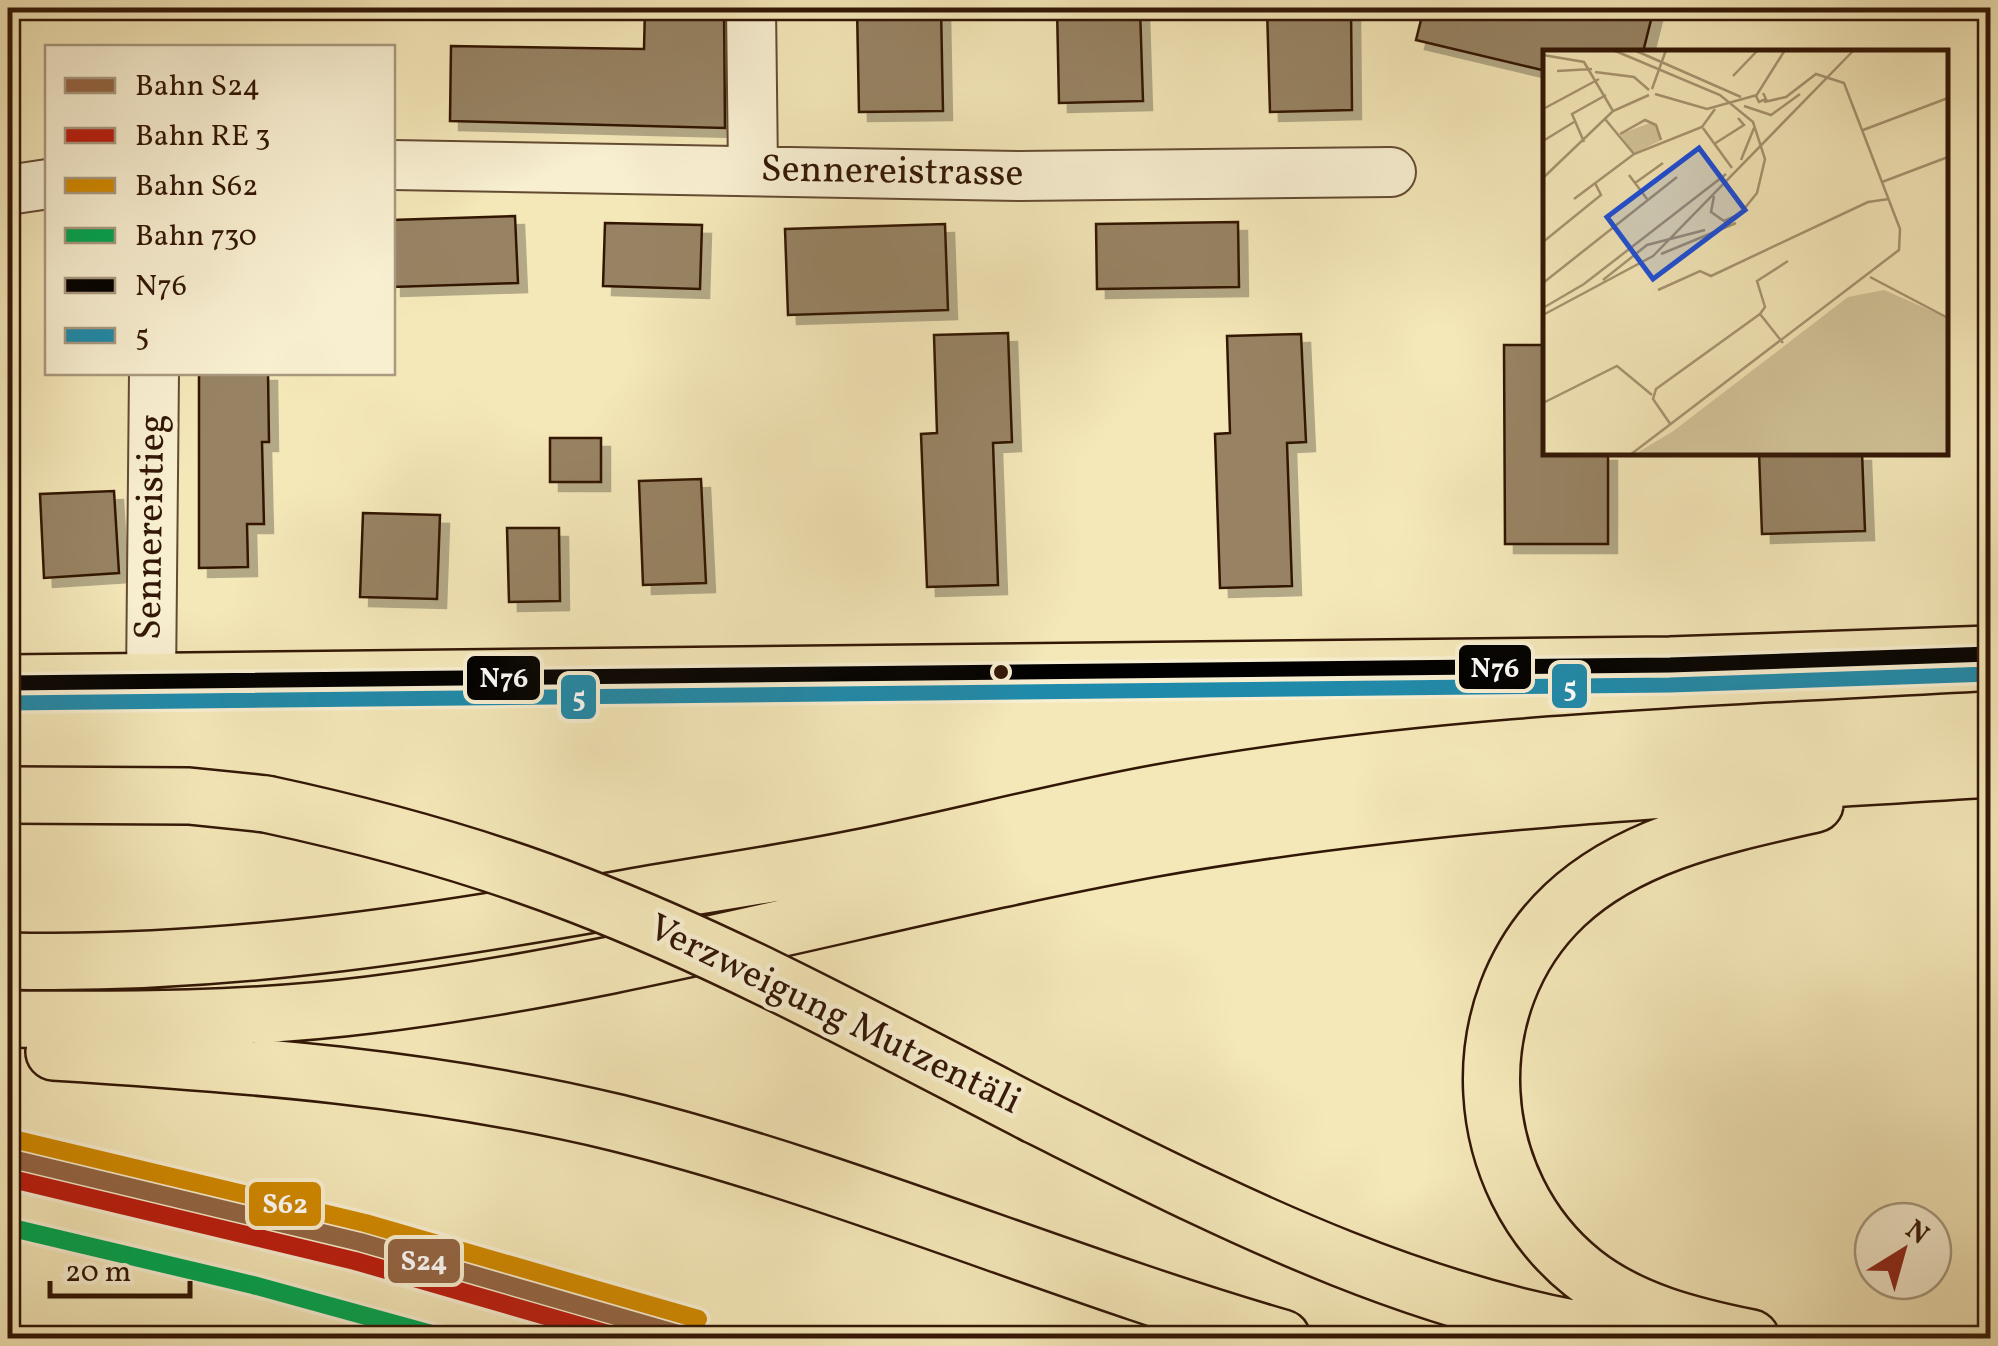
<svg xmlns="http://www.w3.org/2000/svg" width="1998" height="1346" font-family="Vollkorn,serif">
	<defs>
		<filter id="shadow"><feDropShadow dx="9" dy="9" stdDeviation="0" flood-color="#0004"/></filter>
	</defs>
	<rect width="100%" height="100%" fill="#f4e7b8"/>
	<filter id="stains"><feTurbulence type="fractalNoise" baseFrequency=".002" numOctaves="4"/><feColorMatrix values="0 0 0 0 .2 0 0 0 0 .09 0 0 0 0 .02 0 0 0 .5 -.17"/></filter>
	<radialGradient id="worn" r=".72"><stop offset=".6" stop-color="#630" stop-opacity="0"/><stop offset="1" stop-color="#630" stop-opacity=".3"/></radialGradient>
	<path fill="#978363" stroke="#331706" stroke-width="2.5" filter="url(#shadow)" d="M 645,8 L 724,8 L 725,128 L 450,121 L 451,46 L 644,49 Z
		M 857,8 L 941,8 L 943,111 L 859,112 Z
		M 1057,8 L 1140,8 L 1143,101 L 1059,103 Z
		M 1267,8 L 1351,8 L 1352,110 L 1270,112 Z
		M 1424,8 L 1654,8 L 1643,52 L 1546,52 L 1546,71 L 1416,40 Z
		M 515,216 L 518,283 L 392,287 L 392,220 Z
		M 1238,222 L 1239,287 L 1097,289 L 1096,224 Z
		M 605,223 L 702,225 L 700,289 L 603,286 Z
		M 945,224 L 948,310 L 788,315 L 785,229 Z
		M 1008,333 L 1012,442 L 993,443 L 998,585 L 927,587 L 921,434 L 937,433 L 934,335 Z
		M 1301,334 L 1306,442 L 1287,443 L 1292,586 L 1220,588 L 1215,434 L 1230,433 L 1227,336 Z
		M 1504,345 L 1546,345 L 1546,452 L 1608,452 L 1608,544 L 1505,544 Z
		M 199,372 L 268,372 L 269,442 L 262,442 L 264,524 L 247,524 L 248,567 L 199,568 Z
		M 550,438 L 601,438 L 601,482 L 550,482 Z
		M 1759,452 L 1862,452 L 1865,531 L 1762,534 Z
		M 701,479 L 706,583 L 643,585 L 639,481 Z
		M 114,491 L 119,573 L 44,578 L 40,494 Z
		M 363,513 L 440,515 L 437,599 L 360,597 Z
		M 507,528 L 559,528 L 560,601 L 509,602 Z"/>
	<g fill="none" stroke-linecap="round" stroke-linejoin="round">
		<g stroke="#634b32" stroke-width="52">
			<path id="minor" d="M 751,8 L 753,170
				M 392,165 L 1019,176 L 1391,172
				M 8,190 L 48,184
				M 151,682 L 154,372"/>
		</g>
		<g stroke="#331706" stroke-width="60">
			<path id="primary" d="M 8,683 L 1670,665 L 1990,654"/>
		</g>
		<g stroke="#331706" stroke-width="60">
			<path id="trunk" d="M 8,795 L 189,796 L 266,804
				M 8,961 C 217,966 421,935 627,898 C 706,884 786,873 864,857 C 963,837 1060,811 1159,793 C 1434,743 1712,735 1990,720
				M 8,1019 C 128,1020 249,1020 369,1005 C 633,973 889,897 1149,849 C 1428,799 1708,787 1990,769
				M 54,1052 C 245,1064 432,1078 618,1123 C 844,1179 1058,1273 1282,1338
				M 1037,1116 C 1226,1210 1422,1312 1635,1338
				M 1751,1338 C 1692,1326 1631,1311 1583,1273 C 1470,1183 1459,1005 1565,905 C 1632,842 1729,824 1815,804"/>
		</g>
		<use href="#minor" stroke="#f8efd1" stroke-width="48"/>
		<use href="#primary" stroke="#f4e7b8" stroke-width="55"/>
		<use href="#trunk" stroke="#f4e7b8" stroke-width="55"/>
		<g stroke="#331706" stroke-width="60" stroke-linecap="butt">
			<path id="trunk-bridge" d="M 266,804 C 373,827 477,855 579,895 C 737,956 887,1039 1037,1116"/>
		</g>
		<use href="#trunk-bridge" stroke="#f4e7b8" stroke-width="55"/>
		<g stroke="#f8efd1" stroke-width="22">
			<path id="bus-1" d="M 8,683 L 1670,665 L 1990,654"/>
		</g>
		<g stroke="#f8efd1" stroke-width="22">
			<path id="bus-2" d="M 8,703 L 1670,685 L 1990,674"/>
		</g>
		<use href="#bus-1" stroke="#000" stroke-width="15"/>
		<use href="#bus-2" stroke="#208aaa" stroke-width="15"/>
		<g stroke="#f8efd1" stroke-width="25">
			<path id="rail-1" d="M 8,1158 L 360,1242 L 692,1338"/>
		</g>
		<g stroke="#f8efd1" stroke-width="25">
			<path id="rail-2" d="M 8,1178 L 355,1261 L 622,1338"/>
		</g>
		<g stroke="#f8efd1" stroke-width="25">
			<path id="rail-3" d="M 13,1139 L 365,1223 L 698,1319"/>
		</g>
		<g stroke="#f8efd1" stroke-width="25">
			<path id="rail-4" d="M 8,1227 L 253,1285 L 446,1338"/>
		</g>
		<use href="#rail-1" stroke="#946644" stroke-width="18"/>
		<use href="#rail-2" stroke="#bb1e10" stroke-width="18"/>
		<use href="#rail-3" stroke="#d08901" stroke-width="18"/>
		<use href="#rail-4" stroke="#00a651" stroke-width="18"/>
	</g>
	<circle fill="#331706" stroke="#f8efd1" stroke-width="4" cx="1001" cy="672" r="9"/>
	<g text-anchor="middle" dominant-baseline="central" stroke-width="9" stroke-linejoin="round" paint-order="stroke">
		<g font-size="38" fill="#331706" stroke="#f8efd1">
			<text transform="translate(892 173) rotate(1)">Sennereistrasse</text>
			<text transform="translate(152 527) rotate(-89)">Sennereistieg</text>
			<text transform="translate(834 1016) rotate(26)">Verzweigung Mutzentäli</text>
		</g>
	</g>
	<g transform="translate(1543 50)">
		<rect width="405" height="405" fill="#f4e7b8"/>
		<path d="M 110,72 L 118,90 L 91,104 L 77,84 ZM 341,240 L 405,268 L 405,405 L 90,405 L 129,382 L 305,247 Z" fill="#d3c49a"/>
		<path fill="none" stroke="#a79471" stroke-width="2.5" d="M 70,0 L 177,45 L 210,72 L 222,109 L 214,143 L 197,164 L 181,171 L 168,162 L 171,146M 91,0 L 198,47M 0,5 L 41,12 L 70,61M 14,21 L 49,19M 52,22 L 91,27 L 106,40M 190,26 L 215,0M 109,39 L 123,0M 220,43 L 223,49 L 216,52 L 213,46 L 242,0M 112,44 L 164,59 L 214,45M 201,56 L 228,65 L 257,44M 2,58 L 56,29M 62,69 L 91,104M 160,78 L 189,118M 320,80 L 405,48M 77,84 L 102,70 L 113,75 L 118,90M 0,91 L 31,72M 41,92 L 29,64 L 63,45M 171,94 L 201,75 L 195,68M 198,110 L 211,78M 86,125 L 104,149M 0,128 L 70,61 L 106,45M 339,132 L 405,107M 92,133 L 120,113M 31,149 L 91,104 L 159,77 L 172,59M 0,192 L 58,145 L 52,133M 118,204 L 193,173M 327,227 L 405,268M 60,230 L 104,195 L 162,180M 0,233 L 134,127M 115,240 L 157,221 L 168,226 L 325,152 L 346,149M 0,258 L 41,234 L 183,124M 217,264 L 222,257 L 214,231 L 245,211M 0,265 L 110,206 L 311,0M 0,353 L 74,316 L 109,345M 128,375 L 110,349 L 113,339 L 217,264 L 240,293M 87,405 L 356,200 L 357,179 L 301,33 L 273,24 L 243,47 L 221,52"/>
		<path fill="#1d4ed8" fill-opacity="0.15" stroke="#1d4ed8" stroke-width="5" d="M 156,98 L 202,160 L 110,229 L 64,167 Z"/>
		<rect width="405" height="405" fill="none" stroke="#331706" stroke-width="5"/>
	</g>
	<g stroke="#f8efd1" stroke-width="4">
		<rect x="1457" y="643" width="76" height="48" rx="10" fill="#000"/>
		<rect x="465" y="654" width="77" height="48" rx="10" fill="#000"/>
		<rect x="1550" y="662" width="39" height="48" rx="10" fill="#208aaa"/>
		<rect x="559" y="673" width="39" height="48" rx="10" fill="#208aaa"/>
		<rect x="247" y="1180" width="76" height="48" rx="10" fill="#d08901"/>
		<rect x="386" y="1237" width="76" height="48" rx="10" fill="#946644"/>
	</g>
	<g font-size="28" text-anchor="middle" font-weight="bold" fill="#fff">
		<text x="1495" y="677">N76</text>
		<text x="504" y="687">N76</text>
		<text x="1570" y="696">5</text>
		<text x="579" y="706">5</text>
		<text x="285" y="1213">S62</text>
		<text x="424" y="1270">S24</text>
	</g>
	<rect width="1998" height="1346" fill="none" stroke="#f4e7b8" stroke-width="40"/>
	<rect x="10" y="10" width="1978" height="1326" fill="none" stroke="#331706" stroke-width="5"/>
	<rect x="20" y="20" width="1958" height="1306" fill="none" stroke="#331706" stroke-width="2.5"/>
	<rect x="45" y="45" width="350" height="330" fill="#f8efd1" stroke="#a99980" stroke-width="2.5"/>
	<rect x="65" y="78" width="50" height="15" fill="#946644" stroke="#a99980" stroke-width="2.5"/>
	<text x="135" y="95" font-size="30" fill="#331706">Bahn S24</text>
	<rect x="65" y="128" width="50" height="15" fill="#bb1e10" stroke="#a99980" stroke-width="2.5"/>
	<text x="135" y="145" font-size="30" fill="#331706">Bahn RE 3</text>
	<rect x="65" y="178" width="50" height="15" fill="#d08901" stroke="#a99980" stroke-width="2.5"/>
	<text x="135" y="195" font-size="30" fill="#331706">Bahn S62</text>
	<rect x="65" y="228" width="50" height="15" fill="#00a651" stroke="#a99980" stroke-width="2.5"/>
	<text x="135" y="245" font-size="30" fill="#331706">Bahn 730</text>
	<rect x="65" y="278" width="50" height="15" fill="#000000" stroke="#a99980" stroke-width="2.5"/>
	<text x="135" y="295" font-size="30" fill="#331706">N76</text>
	<rect x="65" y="328" width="50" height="15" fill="#208aaa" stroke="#a99980" stroke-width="2.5"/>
	<text x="135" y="345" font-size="30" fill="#331706">5</text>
	<g transform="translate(1903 1251) rotate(37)"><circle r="48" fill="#f8efd1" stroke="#a99980" stroke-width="2.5"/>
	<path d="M0-8L18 38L0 25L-18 38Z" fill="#8f2418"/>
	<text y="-15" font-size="28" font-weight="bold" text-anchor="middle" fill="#331706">N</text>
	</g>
	<path d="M50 1281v15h140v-15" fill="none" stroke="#331706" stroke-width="5"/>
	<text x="65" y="1281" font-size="30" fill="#331706" stroke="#f8efd1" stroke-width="8" paint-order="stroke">20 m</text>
	<rect width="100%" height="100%" filter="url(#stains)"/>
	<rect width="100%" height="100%" fill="url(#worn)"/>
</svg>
